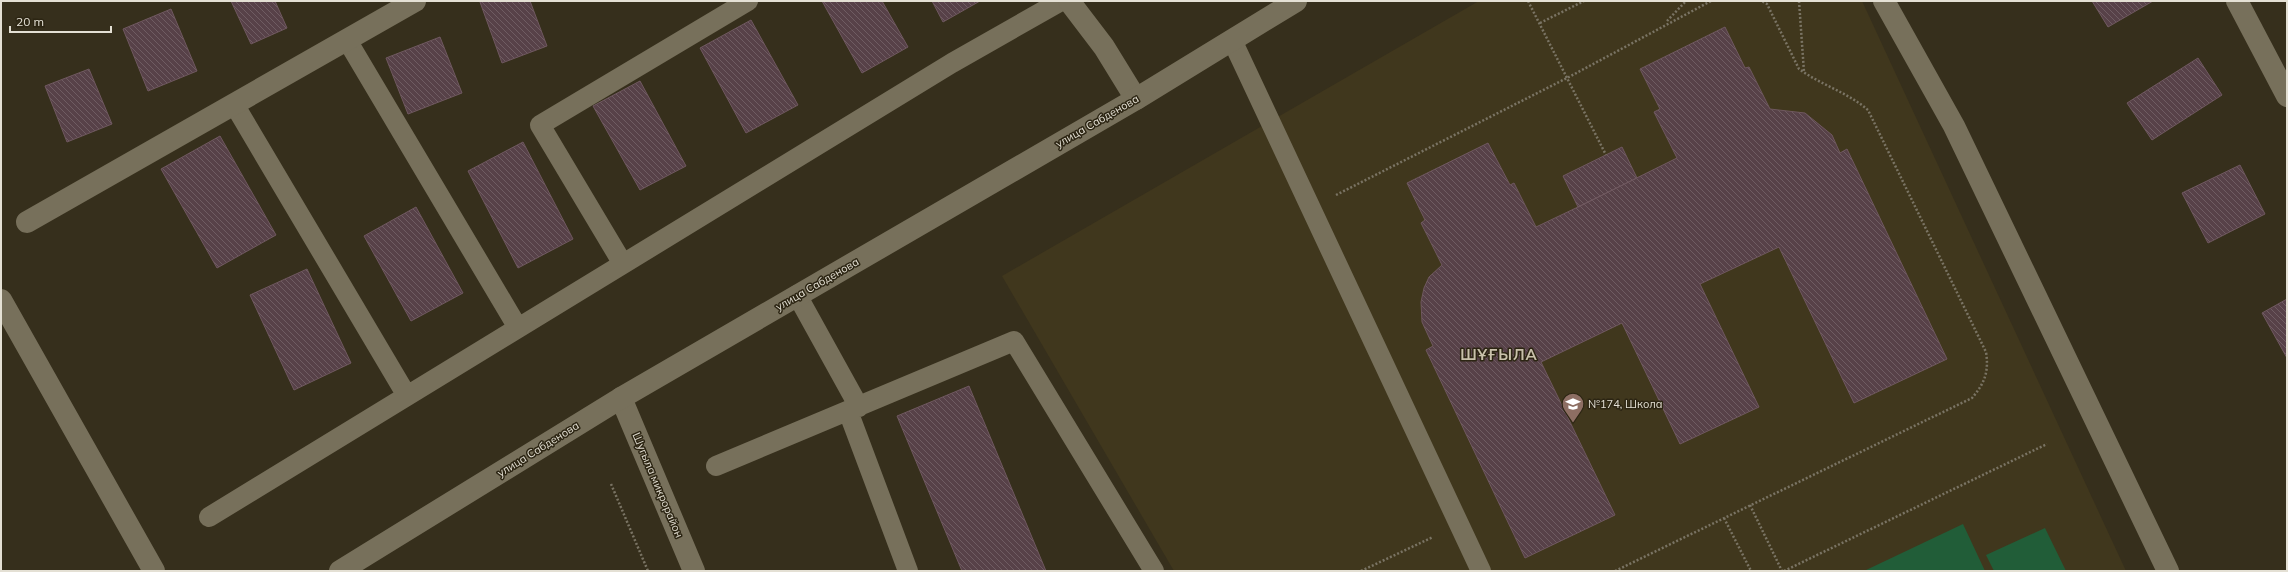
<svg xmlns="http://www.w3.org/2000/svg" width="2288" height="572" font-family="Mulish,sans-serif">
	<defs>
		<pattern id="building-back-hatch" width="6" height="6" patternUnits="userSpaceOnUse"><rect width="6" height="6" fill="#574148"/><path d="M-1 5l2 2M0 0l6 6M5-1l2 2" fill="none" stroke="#6f5c62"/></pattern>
	</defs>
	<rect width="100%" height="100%" fill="#362f1c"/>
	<path fill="#40371d" d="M 1479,1 L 1862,1 L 2126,571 L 1174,571 L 1002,276 Z"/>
	<path fill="#215d38" d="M 1963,524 L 1985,571 L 1864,571 Z
		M 2045,528 L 2066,571 L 1994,571 L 1986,555 Z"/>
	<path fill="url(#building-back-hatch)" stroke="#6f585f" d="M 231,1 L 275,1 L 287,28 L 251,44 Z
		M 484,1 L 530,1 L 547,46 L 502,63 L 480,2 Z
		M 822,1 L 882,1 L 908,47 L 862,73 Z
		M 932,1 L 980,1 L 943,22 Z
		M 2092,1 L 2153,1 L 2108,27 Z
		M 171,9 L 197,71 L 148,91 L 123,29 Z
		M 751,20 L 798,105 L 746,133 L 700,48 Z
		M 1725,27 L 1745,68 L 1749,67 L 1770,109 L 1805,113 L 1832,135 L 1840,153 L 1847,149 L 1947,359 L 1854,403 L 1779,247 L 1700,284 L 1759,407 L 1680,444 L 1622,323 L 1541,362 L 1615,515 L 1525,558 L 1426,350 L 1433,346 L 1422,322 L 1421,302 L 1424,288 L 1429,277 L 1442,265 L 1421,223 L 1425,220 L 1407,183 L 1488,143 L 1510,185 L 1514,183 L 1536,227 L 1578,207 L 1677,158 L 1654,112 L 1660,109 L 1640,69 Z
		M 440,37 L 462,93 L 408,114 L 386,58 Z
		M 2198,58 L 2222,95 L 2152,140 L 2127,103 Z
		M 89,69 L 112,124 L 67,142 L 45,86 Z
		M 640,81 L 686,166 L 640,190 L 593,106 Z
		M 220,136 L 276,235 L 217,268 L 161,169 Z
		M 523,142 L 573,239 L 518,268 L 468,171 Z
		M 1622,147 L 1637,178 L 1578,207 L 1563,176 Z
		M 2240,165 L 2265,214 L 2208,243 L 2182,193 Z
		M 416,207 L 463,293 L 411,321 L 364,236 Z
		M 307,269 L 351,363 L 294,390 L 250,295 Z
		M 2287,299 L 2287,358 L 2262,313 Z
		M 969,386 L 1046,571 L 962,571 L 897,416 Z"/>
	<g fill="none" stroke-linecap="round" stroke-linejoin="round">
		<path stroke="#7a7464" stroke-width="2.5" stroke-dasharray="2 2" stroke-linecap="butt" d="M 1528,1 L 1606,155
			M 1799,1 L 1804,72
			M 1667,21 L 1686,1
			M 1540,23 L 1584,1
			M 1336,195 L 1567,78 L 1711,1
			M 611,484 L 648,571
			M 1750,505 L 1782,571
			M 1724,518 L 1751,571
			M 1361,571 L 1433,537
			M 1615,571 L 1972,398 C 1985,383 1989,371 1986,352 L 1868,110 C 1847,92 1821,85 1799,69 L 1767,4 L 1762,1
			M 1784,571 L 2047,444"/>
		<path stroke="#77705b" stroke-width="20" d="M 347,40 L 518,328
			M 1232,40 L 1481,571
			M 234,104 L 407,396
			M 623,264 L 540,125 L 748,1
			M 797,295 L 859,407
			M 848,411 L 908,571
			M 716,466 L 1014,341 L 1154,571
			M 209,517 L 952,63 L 1061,1"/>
		<path stroke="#77705b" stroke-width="22" d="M 1069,1 L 1104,47 L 1136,99
			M 1884,1 L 1954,126 L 2168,571
			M 2237,1 L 2287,96
			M 27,222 L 415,1
			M 1,300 L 154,571
			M 621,398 L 694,571"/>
		<path stroke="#77705b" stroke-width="22" d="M 340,571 L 621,398 L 1136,99 L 1296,1"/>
	</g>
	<defs>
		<g id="school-pin" transform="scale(1.15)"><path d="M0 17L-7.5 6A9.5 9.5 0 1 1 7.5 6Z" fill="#8d6e63" stroke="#2c2513"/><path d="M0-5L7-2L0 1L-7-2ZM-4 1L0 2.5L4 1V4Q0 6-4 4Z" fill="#fff"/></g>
	</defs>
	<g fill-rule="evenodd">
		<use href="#school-pin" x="1573" y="404"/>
	</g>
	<g text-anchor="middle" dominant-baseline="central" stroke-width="3" stroke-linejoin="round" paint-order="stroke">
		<g font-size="11" fill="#e4e0d4" stroke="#2c2513">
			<text transform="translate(1097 121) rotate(-30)">улица Сабденова</text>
			<text transform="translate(817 284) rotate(-30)">улица Сабденова</text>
			<text transform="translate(538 449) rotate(-32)">улица Сабденова</text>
			<text transform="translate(658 485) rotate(67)">Шугыла микрорайон</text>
		</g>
		<g font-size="11" fill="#e4e0d4" stroke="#2c2513" text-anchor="start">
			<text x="1588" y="404">№174, Школа</text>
		</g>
		<g font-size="15" font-weight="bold" letter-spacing="1" fill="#c9c1aa" stroke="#2c2513">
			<text x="1499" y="354">ШҰҒЫЛА</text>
		</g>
	</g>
	<rect width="2288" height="572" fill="none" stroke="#e4e0d4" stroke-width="4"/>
	<path d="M10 26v6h101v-6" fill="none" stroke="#e4e0d4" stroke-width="2"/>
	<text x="16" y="26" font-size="12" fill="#e4e0d4" stroke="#2c2513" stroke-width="3" paint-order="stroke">20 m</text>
</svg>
